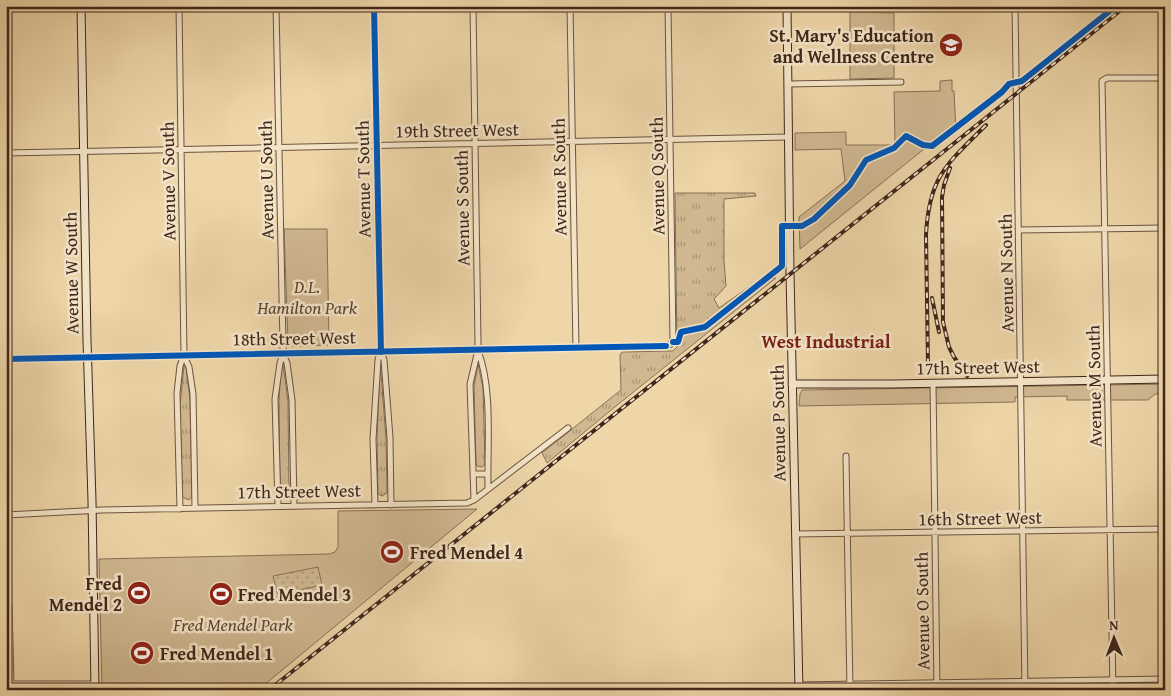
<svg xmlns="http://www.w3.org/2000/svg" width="1171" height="696" font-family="'Gentium Book Plus',serif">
	<defs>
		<pattern id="grass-tufts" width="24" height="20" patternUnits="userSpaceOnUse" patternTransform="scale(1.25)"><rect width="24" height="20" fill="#d0b891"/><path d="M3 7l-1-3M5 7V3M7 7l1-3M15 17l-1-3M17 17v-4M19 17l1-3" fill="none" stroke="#aa9676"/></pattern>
		<pattern id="garden-dots" width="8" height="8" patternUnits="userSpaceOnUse" patternTransform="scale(1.25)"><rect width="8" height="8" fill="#d0b891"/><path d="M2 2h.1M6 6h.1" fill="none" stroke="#aa9676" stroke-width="1.8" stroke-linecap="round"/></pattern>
	</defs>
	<rect width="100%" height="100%" fill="#eed6a9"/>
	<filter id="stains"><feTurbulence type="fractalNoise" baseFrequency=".004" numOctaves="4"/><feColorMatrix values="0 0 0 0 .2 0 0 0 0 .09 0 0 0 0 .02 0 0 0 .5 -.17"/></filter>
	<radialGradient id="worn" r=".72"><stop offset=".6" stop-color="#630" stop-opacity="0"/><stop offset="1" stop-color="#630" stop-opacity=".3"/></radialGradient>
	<path fill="url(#grass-tufts)" stroke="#887056" d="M 675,193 L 755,193 L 756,196 L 724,199 L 724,261 L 726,286 L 714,299 L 719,308 L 759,280 L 776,278 L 616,406 L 547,463 L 542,453 L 621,390 L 620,355 L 622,352 L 673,351 L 677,347 Z
		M 380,361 L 386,438 L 387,490 L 387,493 L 382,496 L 378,494 L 378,491 L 377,438 Z
		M 283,364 L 288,401 L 289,493 L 286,497 L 283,497 L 280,493 L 279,402 L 281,365 Z
		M 478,364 L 483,388 L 485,464 L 482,467 L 477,466 L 476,463 L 474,387 Z
		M 184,366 L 186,367 L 190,400 L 192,496 L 189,500 L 184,498 L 182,496 L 180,405 Z"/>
	<path fill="#d0b891" stroke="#887056" d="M 850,12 L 894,13 L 894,78 L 850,79 Z
		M 952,80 L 952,91 L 954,91 L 956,132 L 937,147 L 924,149 L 800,249 L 799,217 L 845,181 L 841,149 L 795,150 L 795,133 L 846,132 L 846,145 L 895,145 L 894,92 L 940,91 L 940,81 Z
		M 284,229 L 327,229 L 329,345 L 291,346 L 288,342 Z
		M 1165,384 L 1165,394 L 1155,394 L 1148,400 L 1067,400 L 1067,396 L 1015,397 L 1015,402 L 799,406 L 800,394 L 802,390 L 806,390 Z
		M 477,509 L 258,690 L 102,690 L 99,559 L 329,554 L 335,552 L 338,547 L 338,511 Z
		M 1105,684 L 1107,690 L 1029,690 L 1033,686 Z"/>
	<path fill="url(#garden-dots)" stroke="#887056" d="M 318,567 L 322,585 L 278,595 L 273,576 Z"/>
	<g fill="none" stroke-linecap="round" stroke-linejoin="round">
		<g stroke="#6b533e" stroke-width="7">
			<path id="street" d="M 179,6 L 184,355 L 180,366 L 177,393 L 180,509
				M 276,6 L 283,344 L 283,354 L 287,363 L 292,400 L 294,506
				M 374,6 L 381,352 L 384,360 L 390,438 L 391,505
				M 473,6 L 478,342 L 478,350 L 470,384 L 474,500
				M 570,6 L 576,348
				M 1015,6 L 1025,690
				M 788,84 L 901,82
				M 6,153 L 788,137
				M 1019,230 L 1165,228
				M 478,351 C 493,389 487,447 488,489
				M 184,356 L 189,367 L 193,394 L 195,508
				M 6,359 L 625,347 L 666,346 L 671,344 L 673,340 L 668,6
				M 933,383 L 937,690
				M 846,456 L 850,690
				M 473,474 L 487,474
				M 375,505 L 373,439 L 378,360 L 380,352
				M 278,506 L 275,399 L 280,363 L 283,354
				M 6,515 L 102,510 L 467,503 L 474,500 L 568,428
				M 795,534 L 1165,529
				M 9,604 L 11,684
				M 6,684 L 95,684
				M 799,685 L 1165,679
				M 1113,690 L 1102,81 L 1107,78 L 1165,78"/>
		</g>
		<g stroke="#3f271b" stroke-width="9">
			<path id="secondary" d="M 81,6 L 87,340 L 92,501 L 95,690
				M 787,6 L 790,273 L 799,690
				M 792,384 L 892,384 L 1165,379"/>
		</g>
		<use href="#street" stroke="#f4e4c7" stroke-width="5"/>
		<use href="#secondary" stroke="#f4e4c7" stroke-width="7"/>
		<g stroke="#3f271b" stroke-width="4">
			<path id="rail" d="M 950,168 L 944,185 L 942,197 L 943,322 L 949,347 L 954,357 L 967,376
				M 932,298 L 939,332
				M 928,364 L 926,235 C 929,176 947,164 986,125
				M 269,690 L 1126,6"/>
		</g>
		<use href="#rail" stroke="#f4e4c7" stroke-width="2" stroke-dasharray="5.5" stroke-linecap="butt"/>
		<g stroke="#f4e4c7" stroke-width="9">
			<path id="cycleway" d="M 374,6 L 381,352
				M 673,342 L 678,342 L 681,332 L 705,327 L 782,266 L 782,226 L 802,226 L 814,219 L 850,185 L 866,160 L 894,148 L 906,136 L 923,145 L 932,146 L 1002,92 L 1009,84 L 1022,81 L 1116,6
				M 6,359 L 666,346"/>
		</g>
		<use href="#cycleway" stroke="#0057b8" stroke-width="6"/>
	</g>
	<defs>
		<g id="school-disc" transform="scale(1.25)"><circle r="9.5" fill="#8f2418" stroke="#f4e4c7"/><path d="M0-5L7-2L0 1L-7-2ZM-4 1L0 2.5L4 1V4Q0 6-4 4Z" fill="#fff"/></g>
		<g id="stadium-disc" transform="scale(1.25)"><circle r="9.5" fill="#8f2418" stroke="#f4e4c7"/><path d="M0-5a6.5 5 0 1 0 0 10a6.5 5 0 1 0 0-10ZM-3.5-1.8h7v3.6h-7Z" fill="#fff"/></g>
	</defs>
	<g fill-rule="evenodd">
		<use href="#school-disc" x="951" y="45"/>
		<use href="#stadium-disc" x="392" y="552"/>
		<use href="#stadium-disc" x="139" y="593"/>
		<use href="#stadium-disc" x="221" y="594"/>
		<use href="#stadium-disc" x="142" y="653"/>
	</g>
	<g text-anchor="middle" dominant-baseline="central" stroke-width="5" stroke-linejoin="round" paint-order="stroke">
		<g font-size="18" font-weight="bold" fill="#3f271b" stroke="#f4e4c7" text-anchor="start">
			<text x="934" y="35" text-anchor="end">St. Mary's Education<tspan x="934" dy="21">and Wellness Centre</tspan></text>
			<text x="410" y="552">Fred Mendel 4</text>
			<text x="122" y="583" text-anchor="end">Fred<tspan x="122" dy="21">Mendel 2</tspan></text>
			<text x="238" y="594">Fred Mendel 3</text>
			<text x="160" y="653">Fred Mendel 1</text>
		</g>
		<g font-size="18" fill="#3f271b" stroke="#f4e4c7">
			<text transform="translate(457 130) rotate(-1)">19th Street West</text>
			<text transform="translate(657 176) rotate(-91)">Avenue Q South</text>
			<text transform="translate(559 177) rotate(-91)">Avenue R South</text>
			<text transform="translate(363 179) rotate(-91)">Avenue T South</text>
			<text transform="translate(266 180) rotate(-91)">Avenue U South</text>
			<text transform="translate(168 181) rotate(-91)">Avenue V South</text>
			<text transform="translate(462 208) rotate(-91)">Avenue S South</text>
			<text transform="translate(71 273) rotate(-91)">Avenue W South</text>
			<text transform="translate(1006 273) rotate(-91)">Avenue N South</text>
			<text transform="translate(294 338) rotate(-1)">18th Street West</text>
			<text transform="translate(978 367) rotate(-1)">17th Street West</text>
			<text transform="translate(1094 386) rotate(-91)">Avenue M South</text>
			<text transform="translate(778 423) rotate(-91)">Avenue P South</text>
			<text transform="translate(299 491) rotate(-1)">17th Street West</text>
			<text transform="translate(980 518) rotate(-1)">16th Street West</text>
			<text transform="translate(922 611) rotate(-91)">Avenue O South</text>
		</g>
		<g font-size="18" font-style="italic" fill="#5c4433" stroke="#f4e4c7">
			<text x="307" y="286">D.L.<tspan x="307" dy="21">Hamilton Park</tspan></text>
			<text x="233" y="624">Fred Mendel Park</text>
		</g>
		<g font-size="19" font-weight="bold" fill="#7a1f14" stroke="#f4e4c7">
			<text x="826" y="341">West Industrial</text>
		</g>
	</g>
	<rect width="1171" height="696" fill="none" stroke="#eed6a9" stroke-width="25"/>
	<rect x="8" y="8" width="1156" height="681" fill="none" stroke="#3f271b" stroke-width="2.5"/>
	<rect x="12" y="12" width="1146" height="671" fill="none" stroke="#3f271b"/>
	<g transform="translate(1114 638) rotate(359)" stroke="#f4e4c7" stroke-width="4" paint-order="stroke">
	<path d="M0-4L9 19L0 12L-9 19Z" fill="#3f271b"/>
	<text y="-8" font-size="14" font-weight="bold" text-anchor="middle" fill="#3f271b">N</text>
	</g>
	<rect width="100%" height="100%" filter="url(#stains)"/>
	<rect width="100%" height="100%" fill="url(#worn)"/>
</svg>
